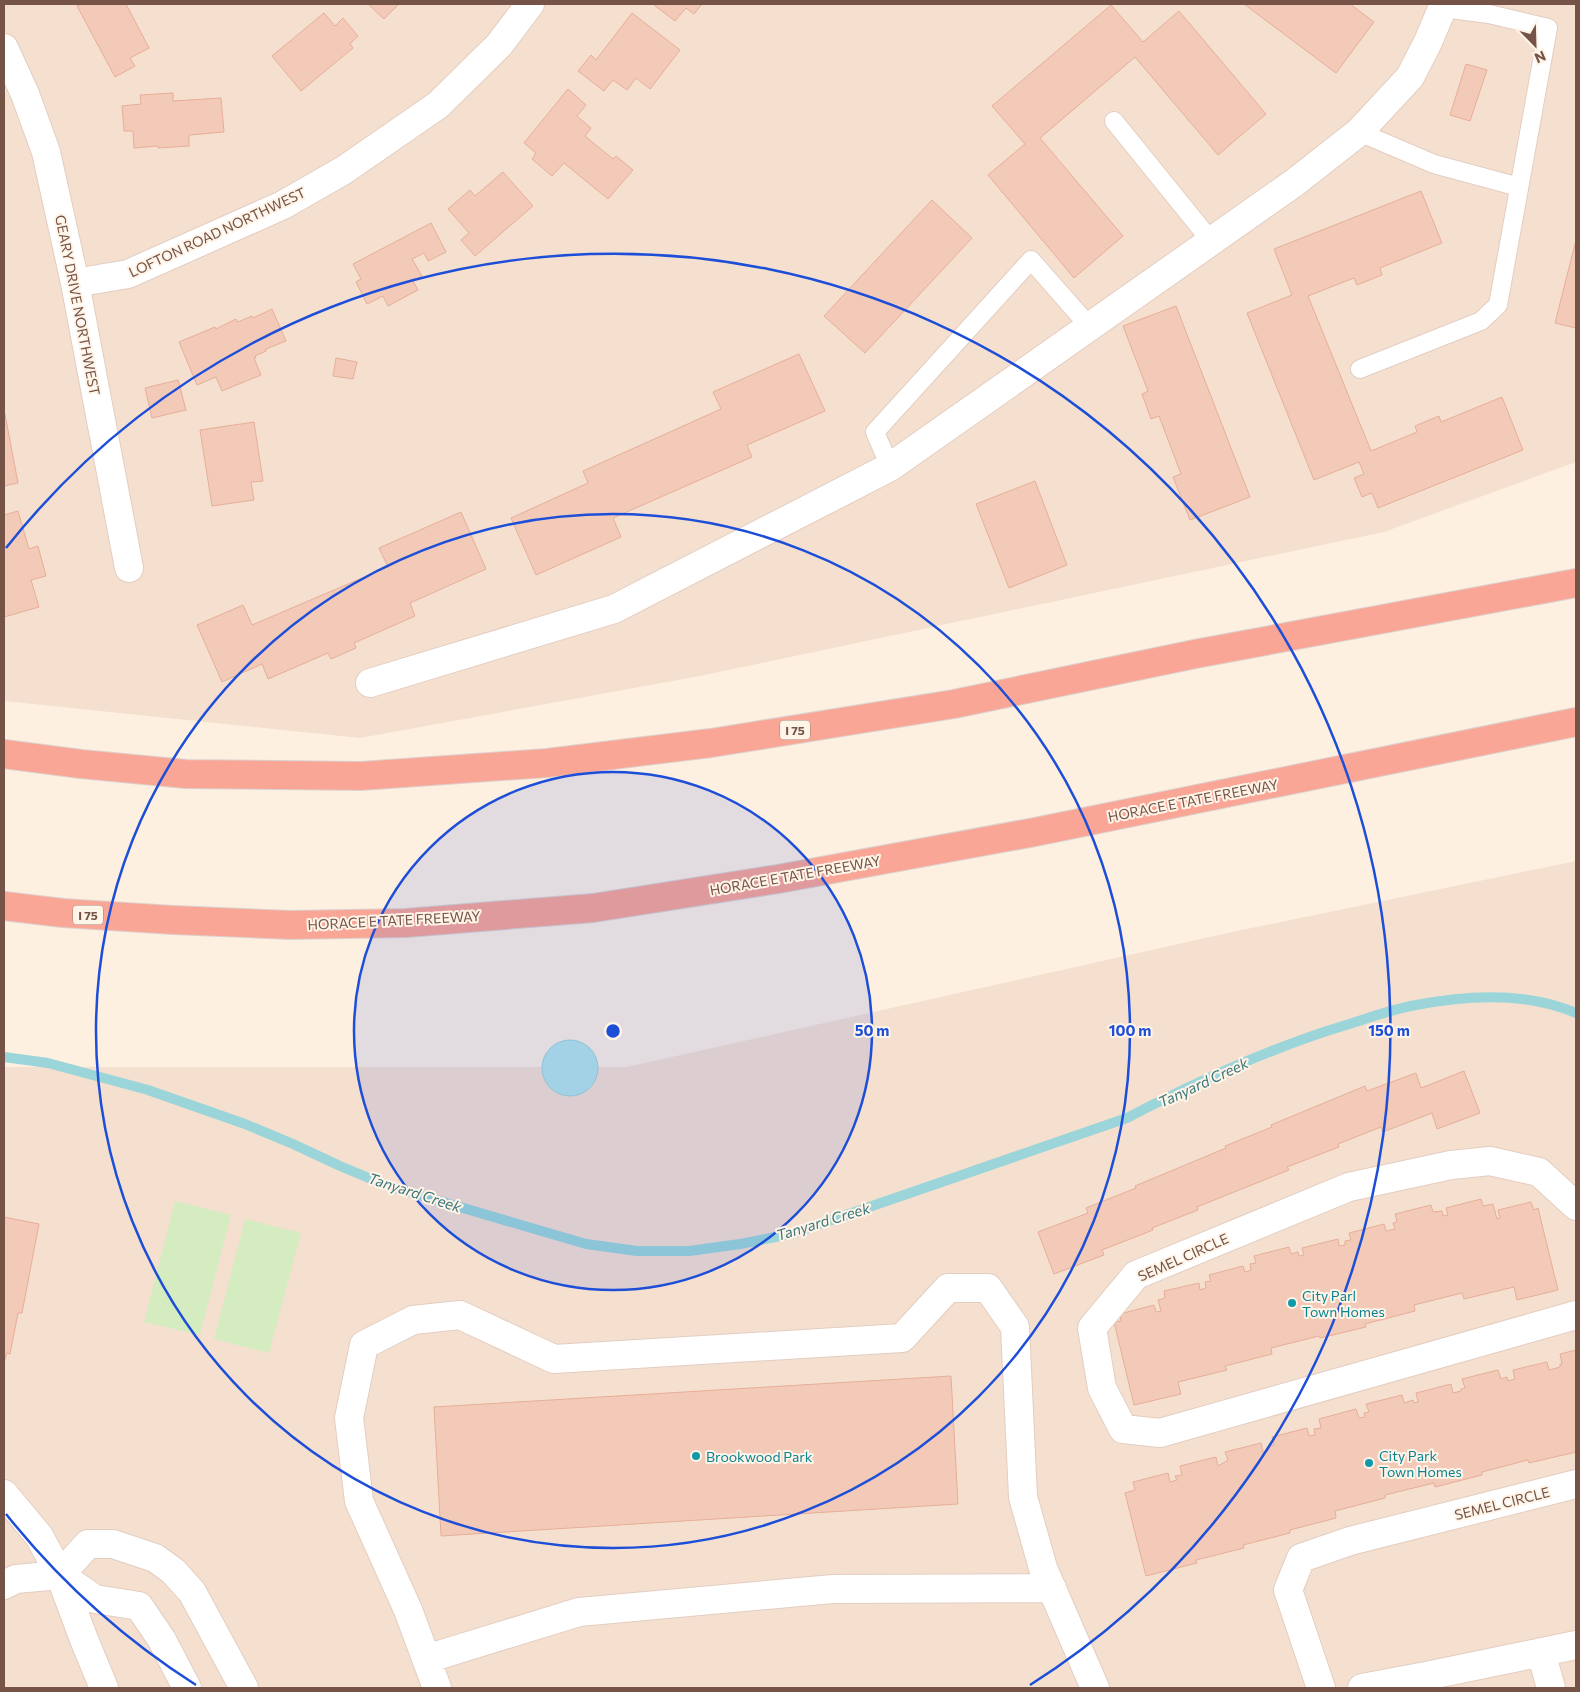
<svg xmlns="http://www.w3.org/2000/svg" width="1580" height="1692" font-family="Commissioner,sans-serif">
	<rect width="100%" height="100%" fill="#fdf0e1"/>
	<path fill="#f5e0d0" d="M 4,4 L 1576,4 L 1576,462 L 1384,532 L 700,676 L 360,738 L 4,701 Z
		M 1576,861 L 1576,1688 L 4,1688 L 4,1067 L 627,1067 L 1232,932 Z"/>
	<path fill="#d5ebc0" d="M 175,1201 L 231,1215 L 200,1335 L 144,1322 Z
		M 245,1219 L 301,1233 L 269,1353 L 214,1339 Z"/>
	<path fill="#b6e4e7" stroke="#9bd5d9" d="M542 1068a28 28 0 1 1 56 0a28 28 0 1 1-56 0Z"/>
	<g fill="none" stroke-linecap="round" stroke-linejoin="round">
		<path stroke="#9bd5d9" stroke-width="10" d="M 4,1057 L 48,1063 L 148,1090 L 245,1124 L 293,1144 L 340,1166 L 388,1186 L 586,1244 L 637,1251 L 689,1251 L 740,1244 L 791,1234 L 1127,1118 C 1198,1081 1270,1048 1346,1025 C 1369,1018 1392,1009 1416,1005 C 1467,995 1527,992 1576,1013"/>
	</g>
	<path fill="#f3cab8" stroke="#e6ae98" d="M 82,4 L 126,4 L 149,48 L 130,58 L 135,66 L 115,77 L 77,6 Z
		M 368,4 L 399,4 L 384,19 Z
		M 655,4 L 702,4 L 694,14 L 686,8 L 675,21 L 654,5 Z
		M 1244,4 L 1350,4 L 1374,22 L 1336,73 Z
		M 1111,5 L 1143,42 L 1179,11 L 1266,114 L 1218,155 L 1135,57 L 1040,138 L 1123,236 L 1074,278 L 988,175 L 1025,144 L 992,106 Z
		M 324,13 L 335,26 L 343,18 L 358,36 L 350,44 L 353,48 L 301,91 L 272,56 Z
		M 632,13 L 680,50 L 650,89 L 636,78 L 627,90 L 613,80 L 604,91 L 578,71 L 591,55 L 596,60 Z
		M 1466,64 L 1487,70 L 1470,121 L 1450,115 Z
		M 568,89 L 586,105 L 577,116 L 591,128 L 585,136 L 613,159 L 616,156 L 633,170 L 608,199 L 564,163 L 552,176 L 532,159 L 536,153 L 524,143 Z
		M 173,93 L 173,101 L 221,98 L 224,132 L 189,135 L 189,146 L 158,148 L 158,146 L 134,148 L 133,131 L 124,131 L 122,106 L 141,104 L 140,95 Z
		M 503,172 L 533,206 L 475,256 L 461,240 L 469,233 L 448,209 L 470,190 L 475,196 Z
		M 1421,191 L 1442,243 L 1380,268 L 1382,275 L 1357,285 L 1354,278 L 1308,296 L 1371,451 L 1417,432 L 1415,426 L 1439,416 L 1441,422 L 1502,397 L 1523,450 L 1378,508 L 1372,493 L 1362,497 L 1354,478 L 1364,474 L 1359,462 L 1314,480 L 1247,313 L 1292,295 L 1274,249 Z
		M 932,200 L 972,238 L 865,353 L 824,316 Z
		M 431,223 L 446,252 L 428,261 L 424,253 L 412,259 L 422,276 L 413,281 L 418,290 L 388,306 L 383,296 L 367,304 L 356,282 L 361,279 L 353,264 Z
		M 1576,240 L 1576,328 L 1555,323 Z
		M 1176,306 L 1250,497 L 1190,520 L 1173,477 L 1181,474 L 1159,416 L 1151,419 L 1142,394 L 1148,391 L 1123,326 Z
		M 272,309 L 286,341 L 266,349 L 266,351 L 255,356 L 256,358 L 254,358 L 261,375 L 222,391 L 216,377 L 197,385 L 179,342 L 215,327 L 216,329 L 236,319 L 238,322 L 252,316 L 253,318 Z
		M 799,354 L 825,411 L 747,445 L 752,457 L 613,518 L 621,537 L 536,575 L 511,518 L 588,483 L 583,471 L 721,409 L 713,392 Z
		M 336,358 L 357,362 L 353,379 L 333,376 Z
		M 178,380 L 186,410 L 152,418 L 145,388 Z
		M 4,414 L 5,414 L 18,483 L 4,486 Z
		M 254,422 L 263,481 L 251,482 L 254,500 L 212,506 L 200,430 Z
		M 1035,481 L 1067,565 L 1009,588 L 976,504 Z
		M 18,511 L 29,549 L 38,546 L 46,576 L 31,580 L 39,607 L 4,617 L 4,515 Z
		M 461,512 L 486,569 L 410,603 L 415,616 L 354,643 L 356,648 L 331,659 L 328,653 L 268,679 L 262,664 L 222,682 L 197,625 L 243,605 L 252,625 L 388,567 L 379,548 Z
		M 1464,1071 L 1480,1113 L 1437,1129 L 1432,1113 L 1383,1132 L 1381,1127 L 1338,1144 L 1339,1147 L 1287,1167 L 1289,1170 L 1197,1207 L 1198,1210 L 1152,1228 L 1153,1230 L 1102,1250 L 1104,1255 L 1054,1274 L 1038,1232 L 1088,1213 L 1086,1208 L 1136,1188 L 1135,1186 L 1226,1148 L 1225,1146 L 1272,1127 L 1271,1125 L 1365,1086 L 1367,1091 L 1416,1073 L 1421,1088 Z
		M 1481,1199 L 1483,1206 L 1493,1204 L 1497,1219 L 1500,1218 L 1498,1210 L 1531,1202 L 1534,1210 L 1538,1208 L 1558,1290 L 1517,1300 L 1514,1287 L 1464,1299 L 1462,1293 L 1414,1305 L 1415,1311 L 1365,1324 L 1366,1327 L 1320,1338 L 1319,1336 L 1271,1348 L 1272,1354 L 1225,1366 L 1227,1370 L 1178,1382 L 1181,1394 L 1134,1405 L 1114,1322 L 1121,1321 L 1120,1314 L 1154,1305 L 1156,1312 L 1161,1311 L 1158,1300 L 1165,1298 L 1164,1291 L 1199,1283 L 1200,1290 L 1206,1288 L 1205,1282 L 1211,1281 L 1209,1275 L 1243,1266 L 1245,1272 L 1251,1270 L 1250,1264 L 1256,1263 L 1254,1256 L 1289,1247 L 1291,1254 L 1298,1252 L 1299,1256 L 1304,1255 L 1302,1248 L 1338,1239 L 1339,1246 L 1345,1245 L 1345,1241 L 1351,1240 L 1349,1233 L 1384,1224 L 1386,1231 L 1395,1229 L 1393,1223 L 1397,1222 L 1395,1214 L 1431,1205 L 1433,1212 L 1442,1211 L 1443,1216 L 1448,1215 L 1446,1208 Z
		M 4,1217 L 39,1224 L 22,1313 L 18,1313 L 10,1354 L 7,1353 L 4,1362 Z
		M 1576,1350 L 1576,1452 L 1529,1463 L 1528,1460 L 1482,1472 L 1482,1475 L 1435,1487 L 1434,1483 L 1385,1495 L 1385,1498 L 1335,1511 L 1336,1518 L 1290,1530 L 1290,1533 L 1243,1545 L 1244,1548 L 1196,1560 L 1197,1563 L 1146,1576 L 1125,1493 L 1135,1490 L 1133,1482 L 1168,1473 L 1170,1482 L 1177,1480 L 1175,1476 L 1182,1475 L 1180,1466 L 1216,1457 L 1218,1466 L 1228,1460 L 1225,1452 L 1261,1443 L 1263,1452 L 1269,1450 L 1269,1447 L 1274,1445 L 1272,1437 L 1307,1428 L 1309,1436 L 1315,1435 L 1314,1429 L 1321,1428 L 1319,1419 L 1356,1409 L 1359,1418 L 1365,1417 L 1364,1413 L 1369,1412 L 1366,1404 L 1402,1395 L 1404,1403 L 1413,1400 L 1414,1403 L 1418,1402 L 1416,1393 L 1451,1384 L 1453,1393 L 1461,1391 L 1461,1389 L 1465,1388 L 1462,1379 L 1498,1370 L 1501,1379 L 1507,1377 L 1508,1381 L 1515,1379 L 1513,1370 L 1547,1362 L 1549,1370 L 1560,1367 L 1560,1364 L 1562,1364 L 1560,1354 Z
		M 951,1376 L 958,1504 L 441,1536 L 434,1407 Z"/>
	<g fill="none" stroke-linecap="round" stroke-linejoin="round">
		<g stroke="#e3cdc0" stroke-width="20">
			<path id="lane" d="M 1114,121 L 1211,241
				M 1359,132 L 1434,164 L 1519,187
				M 1360,369 L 1481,321 L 1498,305 L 1548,28 L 1489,14 L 1443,8
				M 890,467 L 875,432 L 1031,260 L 1089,326"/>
		</g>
		<g stroke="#e3cdc0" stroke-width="30">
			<path id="street" d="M 4,48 L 25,94 L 46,152 L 75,283 L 129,568
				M 75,283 L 128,274 L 283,205 L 344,170 L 438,105 L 499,45 L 530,4
				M 370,683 L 614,609 L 890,467 L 1294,183 L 1359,132 L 1410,77 L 1428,42 L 1444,4
				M 1576,1206 L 1539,1172 L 1490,1161 L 1451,1165 L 1349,1187 L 1136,1275 L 1092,1328 L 1102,1388 L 1123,1429 L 1160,1433 L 1576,1315
				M 4,1494 L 39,1536 L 60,1575 L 83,1637 L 104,1688
				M 60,1575 L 88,1544 L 113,1544 L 155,1558 L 173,1571 L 192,1592 L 244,1688
				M 4,1585 L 16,1579 L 60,1575 L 95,1599 L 139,1606 L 162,1640 L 187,1688
				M 1541,1652 L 1551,1688
				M 426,1659 L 579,1612 L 833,1589 L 1052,1588
				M 437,1688 L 408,1610 L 359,1501 L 349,1418 L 364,1345 L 413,1320 L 460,1315 L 554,1359 L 902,1338 L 948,1288 L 988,1288 L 1015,1327 L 1023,1497 L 1043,1568 L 1095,1688
				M 1321,1688 L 1288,1590 L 1301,1558 L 1350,1541 L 1576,1484
				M 1362,1688 L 1426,1676 L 1576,1645"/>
		</g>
		<g stroke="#dbd2cf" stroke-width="30">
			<path id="highway" d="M 4,754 L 81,764 L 186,774 L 361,776 L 547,763 L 711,743 L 954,704 L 1195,654 L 1576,583
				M 4,906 L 63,913 L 173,920 L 291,925 L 406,923 L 593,908 L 778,879 L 1035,832 L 1576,722"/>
		</g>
		<use href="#lane" stroke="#fff" stroke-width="18"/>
		<use href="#street" stroke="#fff" stroke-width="28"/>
		<use href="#highway" stroke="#faa696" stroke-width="28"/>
	</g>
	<circle cx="613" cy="1031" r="259" fill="#1d4ed8" fill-opacity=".12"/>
	<g fill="none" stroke="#1d4ed8" stroke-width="2.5">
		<circle cx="613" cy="1031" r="259"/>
		<circle cx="613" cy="1031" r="517"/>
		<path d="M196 1685A776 776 0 0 1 6 1514M6 548A776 776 0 1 1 1030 1685"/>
	</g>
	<g fill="#0f9aa8" stroke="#fff4e8" stroke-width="2">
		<circle cx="1292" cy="1303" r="5"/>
		<circle cx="696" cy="1456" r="5"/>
		<circle cx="1369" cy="1463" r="5"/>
	</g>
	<g text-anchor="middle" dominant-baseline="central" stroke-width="4" stroke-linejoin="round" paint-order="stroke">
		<g fill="#fff4e8" stroke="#9e8377" stroke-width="1">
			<rect x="780" y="720.5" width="30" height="19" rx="4"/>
			<rect x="73" y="905.5" width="30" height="19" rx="4"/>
		</g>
		<g font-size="12" font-weight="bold" fill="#755347">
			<text x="795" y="730">I 75</text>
			<text x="88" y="915">I 75</text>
		</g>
		<g font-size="14" fill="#755347" stroke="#fff4e8">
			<text transform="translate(217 232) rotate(-25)">LOFTON ROAD NORTHWEST</text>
			<text transform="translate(78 305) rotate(79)">GEARY DRIVE NORTHWEST</text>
			<text transform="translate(1193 800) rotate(-11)">HORACE E TATE FREEWAY</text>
			<text transform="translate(795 875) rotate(-10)">HORACE E TATE FREEWAY</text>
			<text transform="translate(394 920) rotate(-3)">HORACE E TATE FREEWAY</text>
			<text transform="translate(1183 1257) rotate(-24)">SEMEL CIRCLE</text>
			<text transform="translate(1502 1503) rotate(-14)">SEMEL CIRCLE</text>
		</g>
		<g font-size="14" fill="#0d838f" stroke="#fff4e8" text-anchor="start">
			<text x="1302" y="1295">City Parl<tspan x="1302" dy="16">Town Homes</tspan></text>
			<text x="1379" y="1455">City Park<tspan x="1379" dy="16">Town Homes</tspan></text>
			<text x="706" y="1456">Brookwood Park</text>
		</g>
		<g font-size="15" font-style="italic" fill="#3b777c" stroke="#fff4e8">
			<text transform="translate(1203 1082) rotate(-25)">Tanyard Creek</text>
			<text transform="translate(415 1192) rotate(18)">Tanyard Creek</text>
			<text transform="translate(823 1221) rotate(-17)">Tanyard Creek</text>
		</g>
	</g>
	<circle cx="613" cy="1031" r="8" fill="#1d4ed8" stroke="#fff4e8" stroke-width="2.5"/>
	<g font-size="15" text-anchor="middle" font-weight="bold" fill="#1d4ed8" stroke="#fff4e8" stroke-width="4" stroke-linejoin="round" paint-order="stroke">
		<text x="872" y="1036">50 m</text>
		<text x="1130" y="1036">100 m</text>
		<text x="1389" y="1036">150 m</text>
	</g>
	<rect width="1580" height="1692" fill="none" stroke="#755347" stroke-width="10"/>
	<g transform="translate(1535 45) rotate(157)" stroke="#fff4e8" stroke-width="4" paint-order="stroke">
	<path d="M0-4L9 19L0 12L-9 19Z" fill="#755347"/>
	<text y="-8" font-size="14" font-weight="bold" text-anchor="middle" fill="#755347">N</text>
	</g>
</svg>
